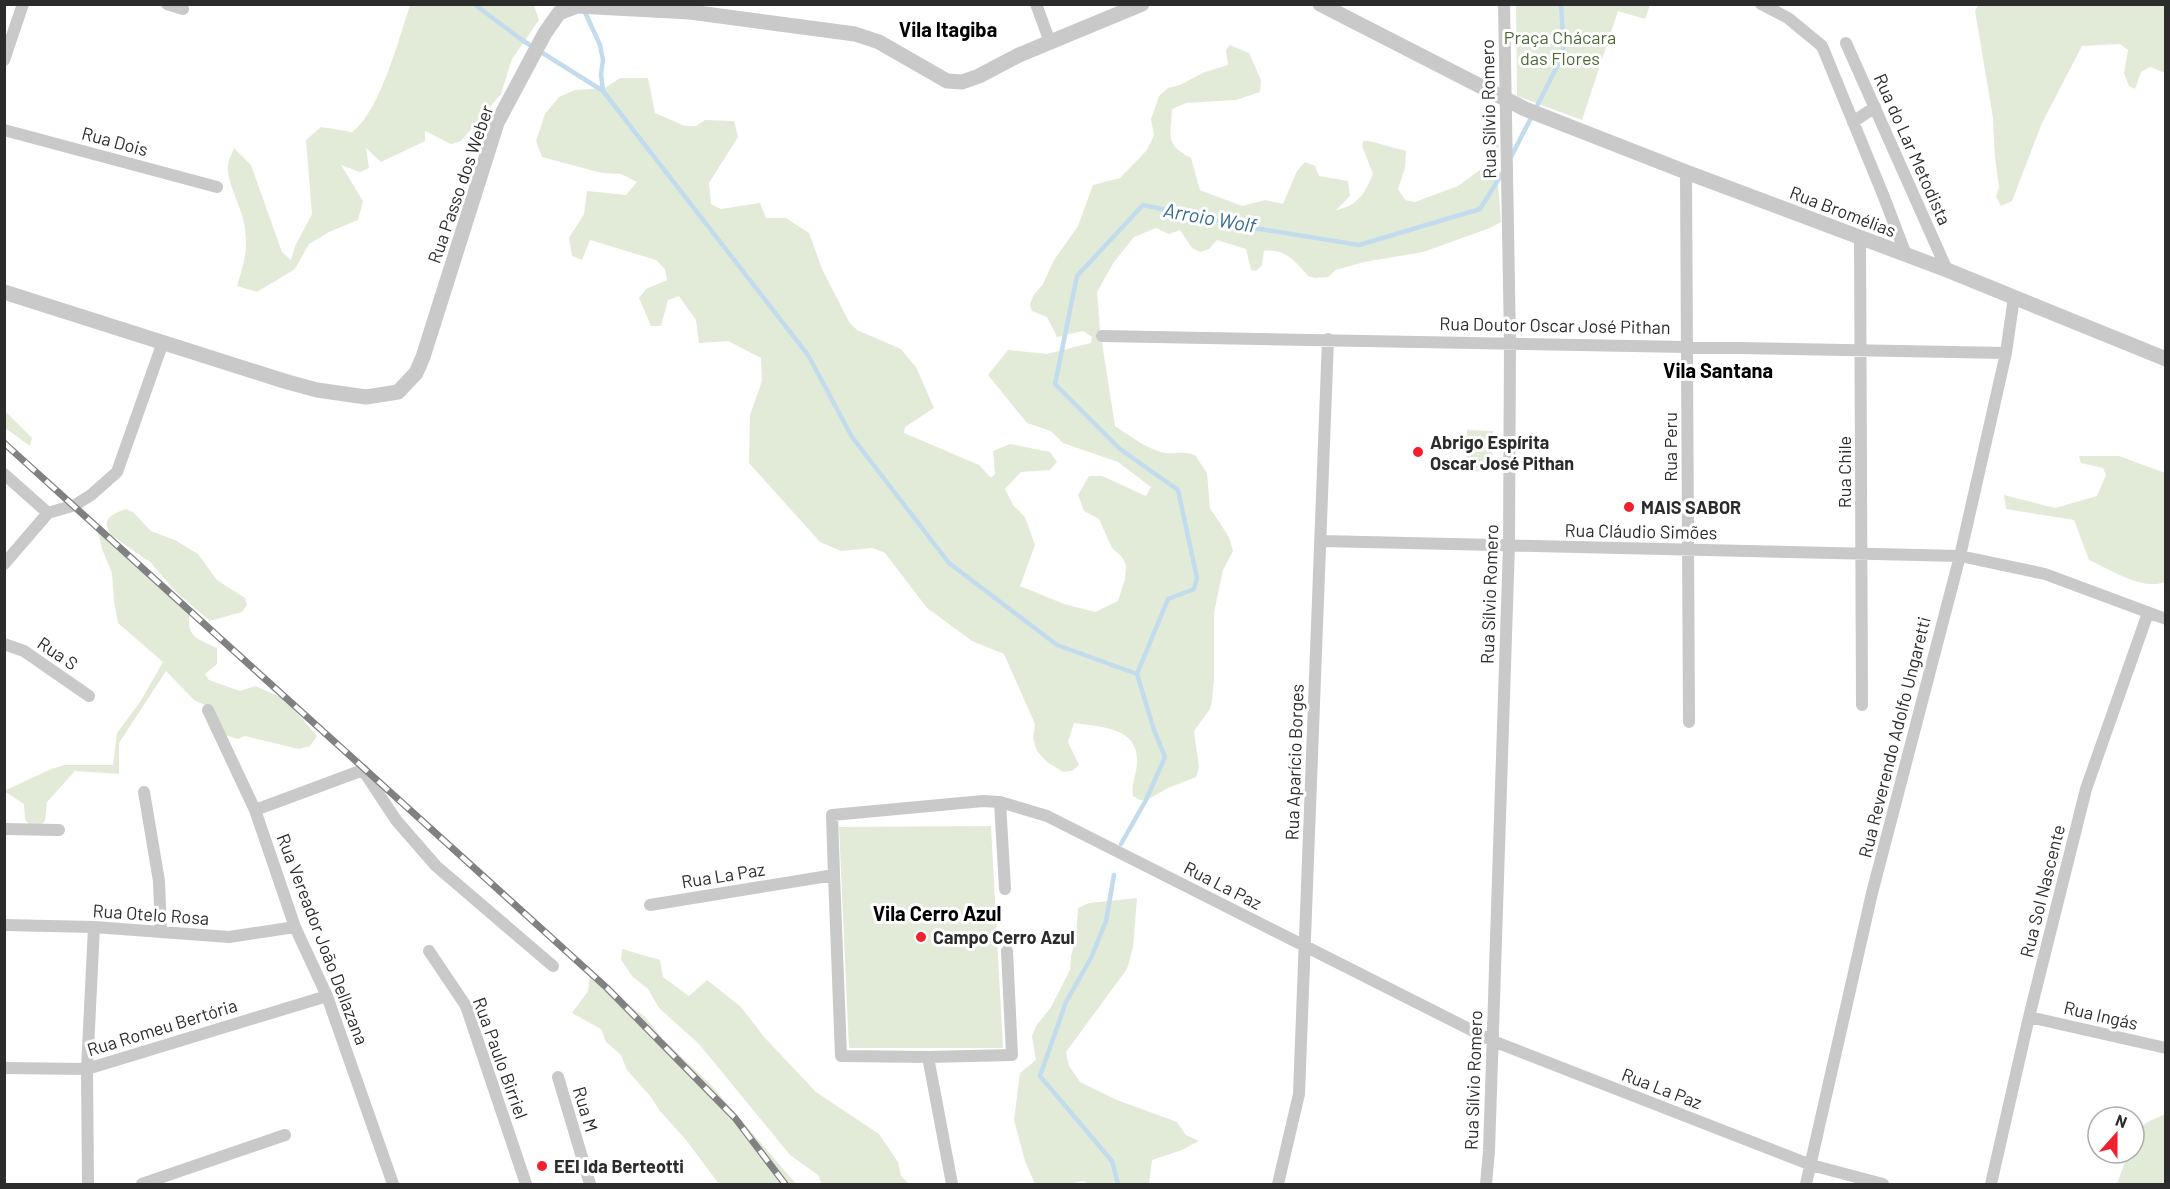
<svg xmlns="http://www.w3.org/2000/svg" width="2170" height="1189" font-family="Barlow,sans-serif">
	<rect width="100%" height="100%" fill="#fff"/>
	<path fill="#e2ebd8" d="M 410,5 L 534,5 L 539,20 L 512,59 L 501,94 L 461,141 L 451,144 L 425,131 L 425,141 L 381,162 L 366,148 L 369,168 L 360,172 L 341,165 L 363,201 L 358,220 L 329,232 L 309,244 L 295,269 L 257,292 L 237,286 C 244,263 249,248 244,223 C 241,206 226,180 228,166 C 228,160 232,154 234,148 L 251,165 L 282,252 L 291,260 L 295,246 L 312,214 L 306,140 L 321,127 L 352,132 C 380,112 399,38 410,5 Z
		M 1516,5 L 1516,4 L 1650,5 L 1645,19 L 1618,11 L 1582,120 L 1517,96 Z
		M 1978,5 L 2165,5 L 2165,73 L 2150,67 L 2141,72 L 2135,89 L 2129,86 L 2124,73 L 2128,50 L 2120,44 L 2082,46 L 2042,123 L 2012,201 L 2001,206 L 1996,197 L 1999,187 L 1995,158 L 1993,118 L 1975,11 Z
		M 1230,45 L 1249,53 L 1261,80 L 1260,92 L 1236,100 L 1186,103 L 1172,109 C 1171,136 1164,144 1191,158 L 1200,190 L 1242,206 L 1265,200 L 1283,204 L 1297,171 L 1305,162 L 1315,166 L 1319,176 L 1348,181 L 1350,196 L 1336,210 C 1358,206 1365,193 1373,174 L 1362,146 L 1363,141 L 1369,141 L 1406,151 L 1405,168 L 1398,189 L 1405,200 L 1415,202 L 1458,186 L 1485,166 L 1492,152 L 1494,142 L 1499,145 L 1497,168 L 1501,222 L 1490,228 L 1423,252 L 1364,262 L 1336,270 L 1328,277 L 1315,278 L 1308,276 C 1295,261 1285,248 1264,251 L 1262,265 L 1256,271 L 1251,270 L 1246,249 L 1217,240 L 1209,249 L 1200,252 L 1192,248 L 1180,230 L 1169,234 L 1156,228 L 1134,237 L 1114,262 L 1097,292 L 1100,330 L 1115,426 C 1129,435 1149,451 1167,453 C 1178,454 1182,451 1195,455 L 1207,473 L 1210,508 L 1229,537 L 1233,551 L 1223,570 L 1214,613 L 1214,679 L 1212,700 L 1210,709 L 1194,731 L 1199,767 L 1196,777 L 1168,788 L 1147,800 L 1140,800 L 1133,796 C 1131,784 1136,776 1137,764 C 1140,727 1101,727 1074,723 L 1068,742 L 1079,765 L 1072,771 L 1063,772 L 1047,762 L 1037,751 L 1033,738 L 1035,724 L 1004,654 L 972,641 L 927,608 L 885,553 L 873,548 L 841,551 L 820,542 L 749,463 L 750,415 L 762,381 L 761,358 L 728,341 L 699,343 L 696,320 L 679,296 L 668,300 L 661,326 L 651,326 L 639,298 L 646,289 L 667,280 L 665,269 L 656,260 L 590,240 L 582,260 L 572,256 L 569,238 L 584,214 L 587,191 L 626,195 L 637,182 L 621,174 L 602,173 L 542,157 L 536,141 L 545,114 L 559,97 L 575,90 L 605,88 L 620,78 L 648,78 L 655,113 L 685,126 L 696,126 L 705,120 L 734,121 L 738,137 L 709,183 L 711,204 L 721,209 L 760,203 L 766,218 L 786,218 L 809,233 L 822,269 L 849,322 L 857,330 L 901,349 L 916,367 L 934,408 L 905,427 L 904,433 L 979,465 L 991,478 L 995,474 L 993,451 L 1010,444 L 1050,452 L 1057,462 L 1050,470 L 1021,472 L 1005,489 L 1013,505 L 1025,517 L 1035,545 L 1020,586 L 1064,604 L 1095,612 L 1118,601 L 1125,579 L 1126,565 L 1122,557 L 1112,548 L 1099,519 L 1084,511 L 1078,495 L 1089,476 L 1102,476 L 1146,496 L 1151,487 L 1118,462 L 1063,443 L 1051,431 L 1027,423 L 988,375 L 1008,350 L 1047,354 L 1091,343 L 1092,337 L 1083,331 L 1057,337 L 1047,317 L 1032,311 L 1030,305 L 1033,296 L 1043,284 L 1054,260 L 1078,226 L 1093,185 L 1120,178 L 1147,150 L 1154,135 L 1151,119 L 1159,96 L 1168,88 L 1180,85 L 1205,72 L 1228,65 L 1226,50 Z
		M 5,411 L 32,438 L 30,446 L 5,428 Z
		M 1467,430 L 1493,431 L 1492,472 L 1466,471 Z
		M 2079,456 L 2119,456 L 2165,473 L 2165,582 C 2142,591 2110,569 2089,560 L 2074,520 L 2006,509 L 2004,495 L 2055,508 L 2097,496 L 2106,475 L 2103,468 L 2081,463 Z
		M 126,509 L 133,512 L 151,531 L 175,540 L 198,554 L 217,580 L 245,598 L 247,605 L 242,612 L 210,621 L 176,592 L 150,562 L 111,535 C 100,519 112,514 126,509 Z
		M 97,527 L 190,609 C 186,637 194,637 217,648 L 217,664 L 205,674 L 209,680 L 240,691 L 255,686 L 285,699 L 317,736 L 310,746 L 299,749 L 245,736 L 238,739 L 222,734 L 209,707 L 194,700 L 166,671 L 119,743 L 119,774 L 75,771 L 47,802 L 45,821 L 34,831 L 25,819 L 24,804 L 4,791 L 51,769 L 65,765 L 113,765 L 117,733 L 140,702 L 163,662 L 118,623 L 114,601 L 112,573 L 102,549 Z
		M 991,826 L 1003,1048 L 849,1048 L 839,827 Z
		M 1137,898 L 1133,948 L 1127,969 L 1066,1052 L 1069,1066 L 1080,1082 L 1117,1100 L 1177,1122 L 1186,1135 L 1199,1141 L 1182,1150 L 1152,1160 L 1149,1184 L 1089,1184 L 1083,1181 L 1069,1184 L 1035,1184 L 1025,1161 L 1014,1120 L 1020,1073 L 1036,1060 L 1032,1036 L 1036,1026 L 1051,1007 L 1070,970 L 1071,956 L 1076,938 L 1078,908 L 1089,903 Z
		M 622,949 L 660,960 L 663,977 L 689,996 L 707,980 L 741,1007 L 765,1038 L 816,1092 L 879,1134 L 898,1162 L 901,1176 L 909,1184 L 822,1184 L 818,1175 L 790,1155 L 699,1044 L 659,1008 L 648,989 L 633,977 L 621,960 Z
		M 590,975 L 645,1017 L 663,1039 L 712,1086 L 796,1184 L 719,1184 L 686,1140 L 660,1111 L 650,1096 L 627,1070 L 621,1055 L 606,1042 L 601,1029 L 572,1013 L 588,991 Z
		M 2165,1114 L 2165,1184 L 2117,1184 L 2128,1153 L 2134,1153 C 2134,1125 2142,1125 2165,1114 Z"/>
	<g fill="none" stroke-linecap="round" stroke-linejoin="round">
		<path stroke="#c2dced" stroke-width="4.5" d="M 474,4 L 522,40 L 603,91 L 808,355 L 852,437 L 949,563 L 1057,645 L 1137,674
			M 584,10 L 600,45 L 603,60 L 601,74 L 603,91
			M 1511,157 L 1564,53 L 1561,4
			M 1121,844 L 1146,800 L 1165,757 L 1154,730 L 1137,674 L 1168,599 L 1194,589 L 1197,578 L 1178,490 L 1120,449 L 1055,384 L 1077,276 L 1143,205 L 1254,228 L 1359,245 L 1480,209 L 1503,172
			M 1114,875 L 1106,921 L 1091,958 L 1066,1002 L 1040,1076 L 1112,1161 L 1118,1184"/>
		<path stroke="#c9c9c9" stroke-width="12" d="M 167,4 L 183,9
			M 1036,4 L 1050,42
			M 1761,4 L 1788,18 L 1822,46 L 1884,197 L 1906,255
			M 1846,43 L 1947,270
			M 4,60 L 23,4
			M 1853,122 L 1875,107
			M 4,130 L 217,187
			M 1686,172 L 1689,722
			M 1860,238 L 1862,705
			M 1102,336 L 2006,353
			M 4,474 L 48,513
			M 1322,541 L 1960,556 L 2045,574 L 2166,619
			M 4,564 L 48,513 L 75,505 L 91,495 L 117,472 L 163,342
			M 4,644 L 24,651 L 89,696
			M 208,710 L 255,810 L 295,927 L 327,996 L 393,1184
			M 144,792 L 159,881 L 161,932
			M 1000,802 L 1005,889
			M 255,810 L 363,770 L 396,820 L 436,866 L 553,966
			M 4,829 L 59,830
			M 834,875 L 841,1056 L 928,1057 L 1012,1055 L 1007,951
			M 650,905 L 834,875 L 832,815 L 983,801 L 1000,802 L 1047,816 L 1493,1041 L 1811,1165 L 1883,1184
			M 4,925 L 94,927 L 229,937 L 295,927
			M 429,951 L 466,1006 L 526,1184
			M 2029,1017 L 2166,1048
			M 928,1057 L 952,1184
			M 4,1068 L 87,1069 L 327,996
			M 558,1077 L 590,1184
			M 88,1184 L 87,1069 L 94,927
			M 142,1184 L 285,1135
			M 1278,1184 L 1299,1094 L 1328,339
			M 1486,1184 L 1489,1151 L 1509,545 L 1510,342 L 1504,4
			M 1806,1184 L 1872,893 L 1960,556 L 2006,353 L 2014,297
			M 1991,1184 L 2029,1017 L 2086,789 L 2148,613"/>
		<path stroke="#c9c9c9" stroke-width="15" d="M 1320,4 L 1525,109 L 1686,172 L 1947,270 L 2166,359
			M 4,292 L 284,381 L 317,390 L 366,397 L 398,392 L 416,373 L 423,357 L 497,123 L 545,33 L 559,13 L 577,6 L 690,12 L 855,34 L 879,42 L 947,81 L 962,82 L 979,76 L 1019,55 L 1142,4"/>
		<g stroke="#818181" stroke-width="7">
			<path id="rail" d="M 4,443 L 607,988 L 735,1118 L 785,1184"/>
		</g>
		<use href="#rail" stroke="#fff" stroke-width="4.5" stroke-dasharray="14" stroke-linecap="butt"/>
	</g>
	<g fill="#f1202c" stroke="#fff" stroke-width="2">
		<circle cx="1418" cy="452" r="6"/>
		<circle cx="1629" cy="507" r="6"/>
		<circle cx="921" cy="937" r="6"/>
		<circle cx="542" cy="1166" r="6"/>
	</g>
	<g text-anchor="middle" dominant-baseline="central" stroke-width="6" stroke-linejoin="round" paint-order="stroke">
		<g font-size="18" fill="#4e6b37" stroke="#fff">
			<text x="1560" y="37">Praça Chácara<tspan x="1560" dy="21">das Flores</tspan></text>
		</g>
		<g font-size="18" fill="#2c2c2c" stroke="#fff">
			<text transform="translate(1488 109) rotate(-91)">Rua Sílvio Romero</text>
			<text transform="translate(115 141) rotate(15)">Rua Dois</text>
			<text transform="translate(1913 149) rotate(66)">Rua do Lar Metodista</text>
			<text transform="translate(460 184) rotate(-71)">Rua Passo dos Weber</text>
			<text transform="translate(1843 211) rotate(21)">Rua Bromélias</text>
			<text transform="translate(1555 325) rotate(1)">Rua Doutor Oscar José Pithan</text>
			<text transform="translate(1670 447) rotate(-90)">Rua Peru</text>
			<text transform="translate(1844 472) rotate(-90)">Rua Chile</text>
			<text transform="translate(1641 531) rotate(1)">Rua Cláudio Simões</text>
			<text transform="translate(1489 594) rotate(-88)">Rua Sílvio Romero</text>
			<text transform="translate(58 653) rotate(34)">Rua S</text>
			<text transform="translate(1894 737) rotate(-76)">Rua Reverendo Adolfo Ungaretti</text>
			<text transform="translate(1294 762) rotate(-88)">Rua Aparício Borges</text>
			<text transform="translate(723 875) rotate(-9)">Rua La Paz</text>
			<text transform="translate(1223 885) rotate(27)">Rua La Paz</text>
			<text transform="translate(2042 891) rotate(-76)">Rua Sol Nascente</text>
			<text transform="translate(151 914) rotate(4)">Rua Otelo Rosa</text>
			<text transform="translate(323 939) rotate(69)">Rua Vereador João Dellazana</text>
			<text transform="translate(2101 1015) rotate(13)">Rua Ingás</text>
			<text transform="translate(162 1027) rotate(-17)">Rua Romeu Bertória</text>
			<text transform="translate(501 1058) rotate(70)">Rua Paulo Birriel</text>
			<text transform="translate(1473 1080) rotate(-88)">Rua Sílvio Romero</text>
			<text transform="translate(1662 1088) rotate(21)">Rua La Paz</text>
			<text transform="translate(586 1109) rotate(73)">Rua M</text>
		</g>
		<g font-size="18" font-weight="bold" fill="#2c2c2c" stroke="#fff" text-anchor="start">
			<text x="1430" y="442">Abrigo Espírita<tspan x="1430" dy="21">Oscar José Pithan</tspan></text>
			<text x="1641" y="507">MAIS SABOR</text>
			<text x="933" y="937">Campo Cerro Azul</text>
			<text x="554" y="1166">EEI Ida Berteotti</text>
		</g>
		<g font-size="20" font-weight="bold" fill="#000" stroke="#fff">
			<text x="948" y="29">Vila Itagiba</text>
			<text x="1718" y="370">Vila Santana</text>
			<text x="937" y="913">Vila Cerro Azul</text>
		</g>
		<g font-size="20" font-style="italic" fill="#356d93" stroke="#fff">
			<text transform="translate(1210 217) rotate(10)">Arroio Wolf</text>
		</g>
	</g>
	<rect width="2170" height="1189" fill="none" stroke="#2c2c2c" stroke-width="12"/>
	<g transform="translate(2116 1135) rotate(21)"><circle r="28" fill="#ffffff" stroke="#ababab" stroke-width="1.5"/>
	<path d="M0-4.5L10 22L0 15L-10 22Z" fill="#f1202c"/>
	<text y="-9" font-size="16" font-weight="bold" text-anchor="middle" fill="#2c2c2c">N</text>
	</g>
</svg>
